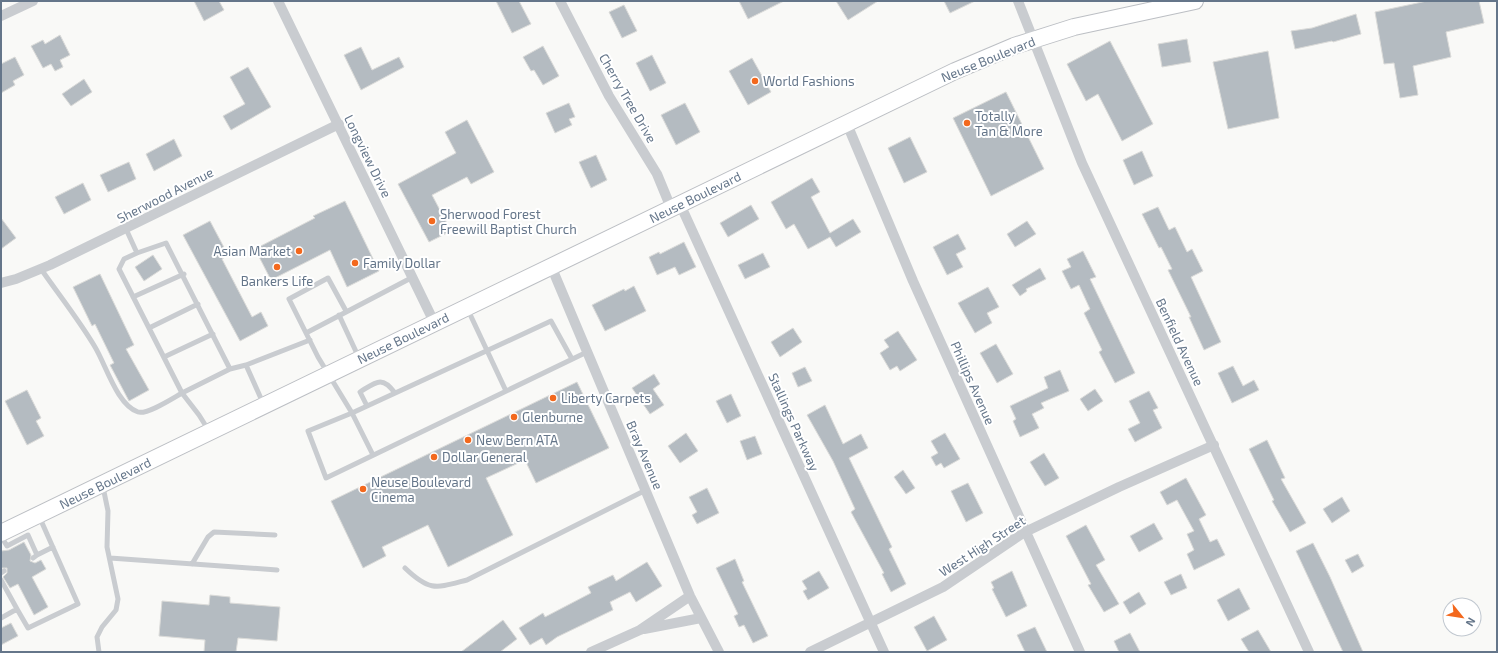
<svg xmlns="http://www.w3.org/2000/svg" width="1498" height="653" font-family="'Exo 2',sans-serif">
	<rect width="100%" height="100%" fill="#f9f9f7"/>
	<path fill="#b4bbc1" stroke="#dbdbd9" d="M 194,1 L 219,1 L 224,10 L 204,21 Z
		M 496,1 L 519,1 L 531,24 L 512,33 Z
		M 739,1 L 784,1 L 748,19 Z
		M 836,1 L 878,1 L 848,20 Z
		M 944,1 L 975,1 L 950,13 Z
		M 1427,1 L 1479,1 L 1484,23 L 1446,32 L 1451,57 L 1413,66 L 1418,95 L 1400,98 L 1394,63 L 1384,64 L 1375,12 Z
		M 624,5 L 637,31 L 622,38 L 609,12 Z
		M 1356,14 L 1361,34 L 1333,42 L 1332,41 L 1295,49 L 1291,31 L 1312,28 Z
		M 60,35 L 70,55 L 60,60 L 63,67 L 55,71 L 51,64 L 43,68 L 31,46 L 43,40 L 45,44 Z
		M 1187,39 L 1191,62 L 1162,67 L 1158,44 Z
		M 1110,41 L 1153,124 L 1122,141 L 1098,94 L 1086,101 L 1067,64 Z
		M 543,46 L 559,76 L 543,85 L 534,70 L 531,71 L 523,57 Z
		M 361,47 L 372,70 L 399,57 L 404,67 L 361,90 L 344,55 Z
		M 1268,51 L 1279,118 L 1228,129 L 1213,62 Z
		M 652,55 L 666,83 L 650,91 L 636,63 Z
		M 15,57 L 24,75 L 13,81 L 15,85 L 1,93 L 1,64 Z
		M 752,58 L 771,92 L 748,105 L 729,71 Z
		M 248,67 L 271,107 L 231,130 L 223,116 L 245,104 L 230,77 Z
		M 84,79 L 92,92 L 71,106 L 62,94 Z
		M 1006,92 L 1044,169 L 991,196 L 953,118 Z
		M 569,103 L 575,117 L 569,119 L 572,125 L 555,133 L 546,113 Z
		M 685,103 L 700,132 L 676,145 L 661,115 Z
		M 467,120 L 494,172 L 471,184 L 467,177 L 432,195 L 451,231 L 429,242 L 398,184 L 456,153 L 445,132 Z
		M 910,137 L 927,172 L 904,183 L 888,148 Z
		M 174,139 L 182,156 L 154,171 L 146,154 Z
		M 1142,151 L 1153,176 L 1134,185 L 1123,160 Z
		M 596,155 L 607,180 L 591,188 L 579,162 Z
		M 129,162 L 136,179 L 108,192 L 100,175 Z
		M 812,178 L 820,192 L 811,197 L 830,233 L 853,219 L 861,232 L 836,247 L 830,237 L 808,249 L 794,224 L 786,229 L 771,202 Z
		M 83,183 L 91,200 L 64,214 L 55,197 Z
		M 345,201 L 379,271 L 347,287 L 330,250 L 271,280 L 255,249 L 315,218 L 313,216 Z
		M 751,205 L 759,219 L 728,237 L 720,223 Z
		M 1158,207 L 1169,230 L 1175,227 L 1187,252 L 1192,249 L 1203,271 L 1191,277 L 1221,342 L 1204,350 L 1189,317 L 1191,317 L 1168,270 L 1172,269 L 1161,247 L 1159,248 L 1142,214 Z
		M 1,218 L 16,238 L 1,249 Z
		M 210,221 L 228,255 L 222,259 L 252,317 L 261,312 L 268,326 L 240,341 L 183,235 Z
		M 1027,221 L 1036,234 L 1015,247 L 1007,234 Z
		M 958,234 L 966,249 L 956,254 L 963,267 L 947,275 L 933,247 Z
		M 684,242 L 696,267 L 679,275 L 675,267 L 657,275 L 649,257 L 659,252 L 660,254 Z
		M 1083,251 L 1096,277 L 1090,279 L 1135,373 L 1115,383 L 1099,352 L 1102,350 L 1084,313 L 1090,309 L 1079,285 L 1071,289 L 1062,271 L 1071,267 L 1067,259 Z
		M 763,253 L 770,267 L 745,279 L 738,265 Z
		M 153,255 L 162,269 L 144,281 L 135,267 Z
		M 1040,268 L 1046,279 L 1026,289 L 1027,291 L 1020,296 L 1012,285 Z
		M 100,274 L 134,345 L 126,349 L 149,390 L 129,401 L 110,365 L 114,363 L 95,324 L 92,326 L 73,287 Z
		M 634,286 L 646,311 L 605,331 L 592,305 L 624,289 L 625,291 Z
		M 988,287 L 999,307 L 987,313 L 992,323 L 975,333 L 958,303 Z
		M 793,328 L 802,342 L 780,357 L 771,342 Z
		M 898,331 L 917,360 L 900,371 L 897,366 L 890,370 L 880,353 L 889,347 L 884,340 Z
		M 996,344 L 1013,374 L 997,383 L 980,353 Z
		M 1233,366 L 1243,386 L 1254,380 L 1259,390 L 1232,403 L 1218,373 Z
		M 805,367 L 812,381 L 798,387 L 792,373 Z
		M 1060,370 L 1069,391 L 1041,403 L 1044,408 L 1032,414 L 1039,428 L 1020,437 L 1013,421 L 1016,419 L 1010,406 L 1048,388 L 1044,377 Z
		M 654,374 L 660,384 L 653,389 L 664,405 L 650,414 L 632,388 Z
		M 577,382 L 609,448 L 536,483 L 525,460 L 486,478 L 513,535 L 448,567 L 428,525 L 382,547 L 386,556 L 363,568 L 331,501 Z
		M 1095,389 L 1103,401 L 1088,411 L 1080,399 Z
		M 27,390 L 41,418 L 36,421 L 44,436 L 27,445 L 5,401 Z
		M 1149,391 L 1158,408 L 1153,410 L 1162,428 L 1135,442 L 1128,429 L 1140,423 L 1129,401 Z
		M 731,394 L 741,416 L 727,423 L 716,401 Z
		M 825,405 L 843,444 L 861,434 L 868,448 L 849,458 L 892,547 L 889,549 L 906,584 L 891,592 L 882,574 L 884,573 L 851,512 L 855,509 L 833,461 L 807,415 Z
		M 686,433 L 698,451 L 680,463 L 668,446 Z
		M 945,433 L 960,459 L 944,468 L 941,463 L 936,466 L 931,457 L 938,453 L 931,441 Z
		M 755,436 L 762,454 L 747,460 L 740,441 Z
		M 1267,440 L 1285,478 L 1281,479 L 1306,523 L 1290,532 L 1272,501 L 1274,500 L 1249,449 Z
		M 1044,453 L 1059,478 L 1045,486 L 1030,462 Z
		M 903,470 L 915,488 L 906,494 L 894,477 Z
		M 1186,478 L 1206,515 L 1199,519 L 1210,542 L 1217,539 L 1225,555 L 1194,570 L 1187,554 L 1194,550 L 1187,534 L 1194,531 L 1177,500 L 1167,505 L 1160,492 Z
		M 968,483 L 983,513 L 966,522 L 951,491 Z
		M 707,488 L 719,513 L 697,524 L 692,515 L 697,512 L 689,497 Z
		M 1342,497 L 1350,511 L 1332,523 L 1323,509 Z
		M 1154,523 L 1163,539 L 1139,552 L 1130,536 Z
		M 1086,525 L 1105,560 L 1096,565 L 1119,604 L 1104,612 L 1088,585 L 1091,584 L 1066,536 Z
		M 24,542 L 31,555 L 30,561 L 35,563 L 41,560 L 46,569 L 32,577 L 48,607 L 34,615 L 18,584 L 10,588 L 3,577 L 7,573 L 7,568 L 1,568 L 1,551 L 9,550 Z
		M 1313,543 L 1330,577 L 1363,652 L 1343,652 L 1296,551 Z
		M 1358,554 L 1364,566 L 1352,573 L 1345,560 Z
		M 735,559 L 744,581 L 742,582 L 768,636 L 753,643 L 744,625 L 739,627 L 734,616 L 738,614 L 716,568 Z
		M 647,562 L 662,586 L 636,602 L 630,592 L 610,602 L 613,610 L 557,637 L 546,645 L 542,638 L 530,645 L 519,628 L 543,613 L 545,617 L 591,593 L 588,587 L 613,575 L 616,581 Z
		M 819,571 L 829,588 L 808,600 L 803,591 L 807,589 L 802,581 Z
		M 1012,571 L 1027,606 L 1006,617 L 992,589 L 994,588 L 991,582 Z
		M 1181,574 L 1187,588 L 1171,595 L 1164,582 Z
		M 1239,588 L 1250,609 L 1228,621 L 1217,600 Z
		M 1139,592 L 1146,604 L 1130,614 L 1123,602 Z
		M 210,595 L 230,597 L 230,603 L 280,607 L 277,641 L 238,638 L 236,652 L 204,652 L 205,640 L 159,636 L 162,601 L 209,605 Z
		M 934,616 L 947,640 L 927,651 L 914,627 Z
		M 503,620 L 517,639 L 500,652 L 461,652 Z
		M 11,623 L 18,636 L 1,645 L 1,628 Z
		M 1035,627 L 1047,652 L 1025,652 L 1017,635 Z
		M 1258,630 L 1271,652 L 1249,652 L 1241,639 Z
		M 1130,633 L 1140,652 L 1119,652 L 1114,641 Z"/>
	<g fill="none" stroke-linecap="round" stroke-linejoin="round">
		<g stroke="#bcbfc4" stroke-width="18">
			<path id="primary" d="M 1,533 L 955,71 L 1014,46 L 1074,27 L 1195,1"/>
		</g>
		<path stroke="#c9ccd0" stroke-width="5" d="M 126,229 L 137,253 L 166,243 L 230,369 L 182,393 L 199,415 L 209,431
			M 41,269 C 59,295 79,320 95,347 C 106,365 117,405 138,412 C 147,415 173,398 182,393 L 119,269 L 124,259 L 137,253
			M 413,277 L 306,333 L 318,357 L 352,413 L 308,431 L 326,478 L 587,352
			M 133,297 L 184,274
			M 468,310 L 506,391
			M 339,315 L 359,358
			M 149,328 L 198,304
			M 306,333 L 289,299 L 328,278 L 346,311
			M 164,357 L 213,334
			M 230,369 L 246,365
			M 263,403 L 246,365 L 310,340
			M 367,406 L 360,392 C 376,382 382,375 395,393
			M 373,455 L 352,413 L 551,321 L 572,359
			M 1,536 L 7,546 L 28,535 L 37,555 L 33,558
			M 37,555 L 53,547
			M 110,558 L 277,570
			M 192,564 L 208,537 L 214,532 L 275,535
			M 405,568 C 430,592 436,588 467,580 L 646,490
			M 1,573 L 4,571
			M 1,580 L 17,609
			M 1,618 L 17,609 L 28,628 L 78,604 L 39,516
			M 99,652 L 97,637 L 102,627 L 116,610 L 118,599 L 107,547 L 108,511 L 103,487"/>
		<path stroke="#c9ccd0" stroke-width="10" d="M 278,1 L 434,322
			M 560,1 L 609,96 L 657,174 L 671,208
			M 1018,1 L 1082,163 L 1309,652
			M 1,16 L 33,1
			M 847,124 L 913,281 L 1080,652
			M 680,204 L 884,652
			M 551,266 L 690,596 L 719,652
			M 1,283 L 16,279 L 50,265 L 339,124
			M 644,629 L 701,618
			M 591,652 L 640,630 L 690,596
			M 810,652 L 943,587 L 1023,533 L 1119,487 L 1214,445"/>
		<use href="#primary" stroke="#fff" stroke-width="16"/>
	</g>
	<g fill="#f3681d" stroke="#fff" stroke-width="1.5">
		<circle cx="755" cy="81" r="4"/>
		<circle cx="967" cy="123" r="4"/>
		<circle cx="432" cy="221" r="4"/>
		<circle cx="299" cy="251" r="4"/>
		<circle cx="355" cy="263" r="4"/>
		<circle cx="277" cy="267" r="4"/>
		<circle cx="553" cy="398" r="4"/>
		<circle cx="514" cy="417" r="4"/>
		<circle cx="468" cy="440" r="4"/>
		<circle cx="434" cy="457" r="4"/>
		<circle cx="363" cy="489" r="4"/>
	</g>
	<g text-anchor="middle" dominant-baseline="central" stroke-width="4" stroke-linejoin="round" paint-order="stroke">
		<g font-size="13" fill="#65768a" stroke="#fff">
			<text transform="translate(988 59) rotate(-22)">Neuse Boulevard</text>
			<text transform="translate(628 98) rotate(60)">Cherry Tree Drive</text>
			<text transform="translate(368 156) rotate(64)">Longview Drive</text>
			<text transform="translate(165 195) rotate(-27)">Sherwood Avenue</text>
			<text transform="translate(695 197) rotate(-26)">Neuse Boulevard</text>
			<text transform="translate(403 338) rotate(-26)">Neuse Boulevard</text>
			<text transform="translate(1180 342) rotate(65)">Benfield Avenue</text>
			<text transform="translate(973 383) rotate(66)">Phillips Avenue</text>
			<text transform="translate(794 422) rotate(66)">Stallings Parkway</text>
			<text transform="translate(645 455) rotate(67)">Bray Avenue</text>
			<text transform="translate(105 483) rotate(-26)">Neuse Boulevard</text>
			<text transform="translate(982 546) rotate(-33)">West High Street</text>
		</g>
		<g font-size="13" fill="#65768a" stroke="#fff" text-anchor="start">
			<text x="763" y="81">World Fashions</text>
			<text x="975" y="116">Totally<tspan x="975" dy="15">Tan &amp; More</tspan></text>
			<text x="440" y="214">Sherwood Forest<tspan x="440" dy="15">Freewill Baptist Church</tspan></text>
			<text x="291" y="251" text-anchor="end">Asian Market</text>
			<text x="363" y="263">Family Dollar</text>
			<text x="277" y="281" text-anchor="middle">Bankers Life</text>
			<text x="561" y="398">Liberty Carpets</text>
			<text x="522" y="417">Glenburne</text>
			<text x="476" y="440">New Bern ATA</text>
			<text x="442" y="457">Dollar General</text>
			<text x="371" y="482">Neuse Boulevard<tspan x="371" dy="15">Cinema</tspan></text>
		</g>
	</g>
	<rect width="1498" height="653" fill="none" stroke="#65768a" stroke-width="4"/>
	<g transform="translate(1462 617) rotate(120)"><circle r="19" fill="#ffffff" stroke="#c1c8d0"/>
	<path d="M0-3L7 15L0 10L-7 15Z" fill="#f3681d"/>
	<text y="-6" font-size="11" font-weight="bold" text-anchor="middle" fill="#65768a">N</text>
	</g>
</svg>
